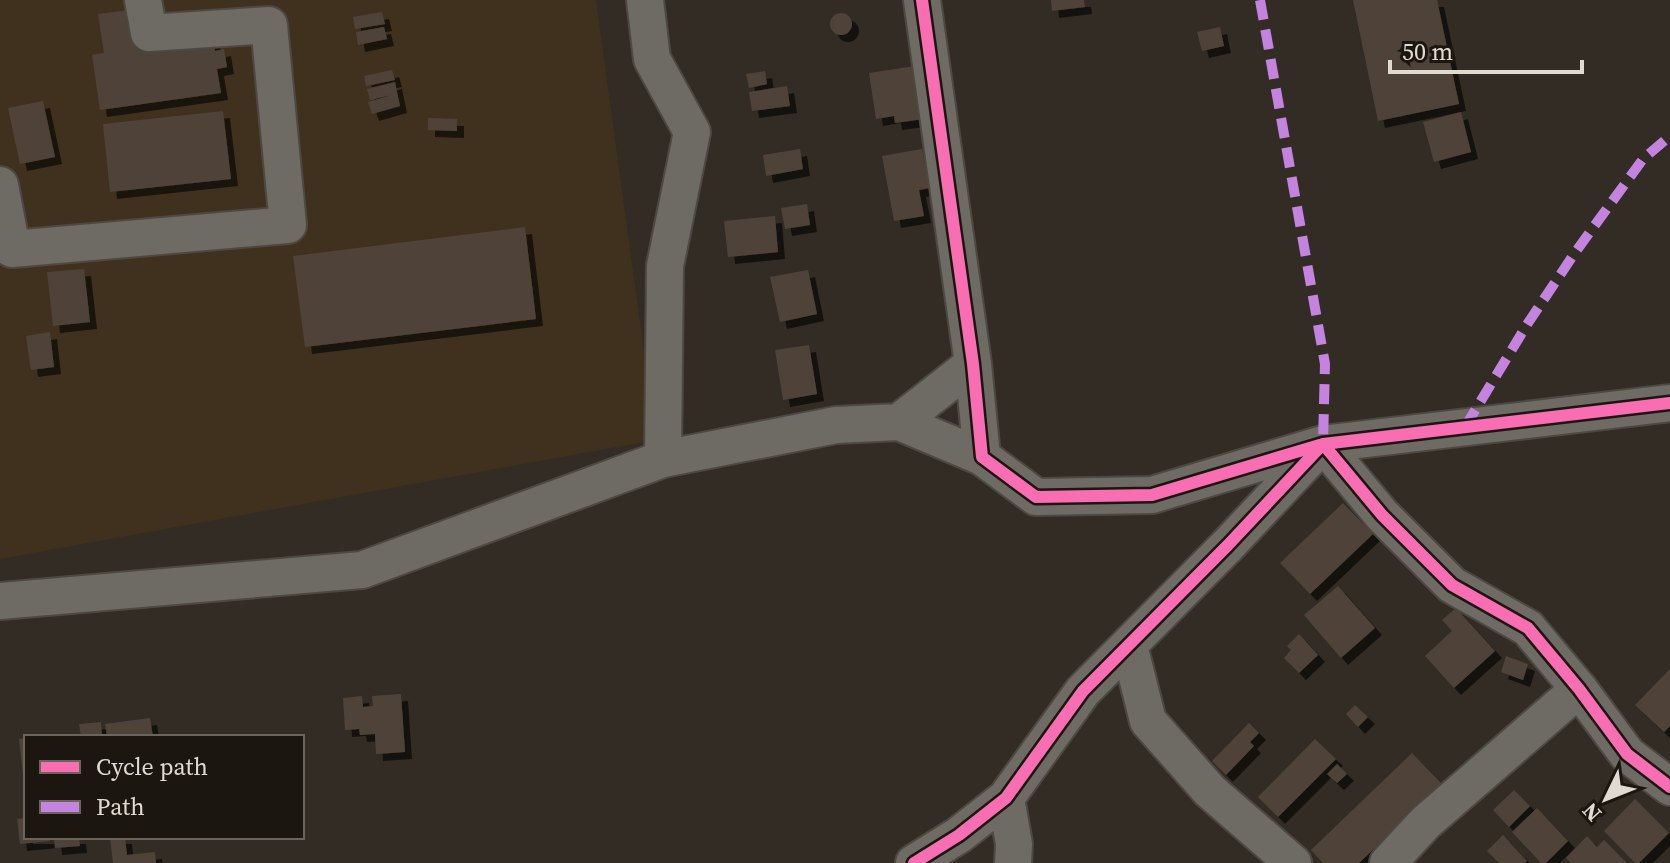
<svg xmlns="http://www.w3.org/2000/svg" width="1670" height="863" font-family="'Source Serif 4',serif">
	<defs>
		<filter id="shadow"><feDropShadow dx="7" dy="7" stdDeviation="0" flood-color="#0009"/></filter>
	</defs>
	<rect width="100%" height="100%" fill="#322c24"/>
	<path fill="#3f311e" d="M 0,0 L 596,0 L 656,440 L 0,559 Z"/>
	<path fill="#4f4338" filter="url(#shadow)" d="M 1051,0 L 1084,0 L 1085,7 L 1052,11 Z
		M 1353,0 L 1437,0 L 1459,104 L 1378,121 Z
		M 130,10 L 136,48 L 213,38 L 215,51 L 224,49 L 227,67 L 217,69 L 221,93 L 100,110 L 92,55 L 104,53 L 98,14 Z
		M 382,12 L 385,24 L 355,29 L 353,17 Z
		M830 24a11 11 0 1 1 22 0a11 11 0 1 1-22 0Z
		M 384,27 L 387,39 L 358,45 L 356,32 Z
		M 1220,27 L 1224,46 L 1202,51 L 1197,32 Z
		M 915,66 L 924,119 L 895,123 L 894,116 L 876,119 L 869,73 Z
		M 392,70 L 395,80 L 366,86 L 364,76 Z
		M 765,71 L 767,84 L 749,88 L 746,74 Z
		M 395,82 L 400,106 L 372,114 L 368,102 L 392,95 L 370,100 L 367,89 Z
		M 787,86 L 790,106 L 752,111 L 749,92 Z
		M 43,101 L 55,157 L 20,164 L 8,108 Z
		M 223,111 L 231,179 L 110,192 L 103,124 Z
		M 1461,112 L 1471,152 L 1434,162 L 1423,122 Z
		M 428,118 L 457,119 L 457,131 L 428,130 Z
		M 800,149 L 803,169 L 766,176 L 763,155 Z
		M 922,149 L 930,188 L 919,190 L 924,216 L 894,221 L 882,156 Z
		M 807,204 L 810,225 L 785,229 L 781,208 Z
		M 775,216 L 778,252 L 728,257 L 724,221 Z
		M 525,227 L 536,319 L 305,347 L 293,256 Z
		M 84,269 L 90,322 L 53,326 L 47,272 Z
		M 808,270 L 817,314 L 780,322 L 770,277 Z
		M 50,332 L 54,367 L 31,370 L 26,336 Z
		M 809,345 L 817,394 L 783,400 L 775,350 Z
		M 1343,503 L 1373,534 L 1310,594 L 1280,563 Z
		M 1338,586 L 1375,628 L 1341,658 L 1304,615 Z
		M 1456,608 L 1495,651 L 1454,688 L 1425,656 L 1452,631 L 1442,620 Z
		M 1299,634 L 1318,655 L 1299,673 L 1284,658 L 1291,650 L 1287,646 Z
		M 1506,656 L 1528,664 L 1523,680 L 1501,672 Z
		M 1670,669 L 1670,726 L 1664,732 L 1635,705 Z
		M 401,694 L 405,752 L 376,754 L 375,734 L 360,735 L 359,729 L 345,730 L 343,698 L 362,696 L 363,707 L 373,706 L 372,696 Z
		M 1355,705 L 1368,717 L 1358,727 L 1346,714 Z
		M 150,718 L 153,737 L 107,737 L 105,724 Z
		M 101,722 L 102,737 L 81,737 L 79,724 Z
		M 1249,723 L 1259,733 L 1250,742 L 1254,746 L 1226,775 L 1212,761 Z
		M 26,738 L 26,784 L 24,784 L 19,739 Z
		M 1315,739 L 1336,759 L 1278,817 L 1258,797 Z
		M 1412,753 L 1442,784 L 1359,863 L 1323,863 L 1311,850 Z
		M 1337,764 L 1347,774 L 1337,783 L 1327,774 Z
		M 1514,790 L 1530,806 L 1509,827 L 1493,810 Z
		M 1635,799 L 1669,833 L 1639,863 L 1635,863 L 1604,831 Z
		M 1537,808 L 1568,841 L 1546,863 L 1541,863 L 1512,832 Z
		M 26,818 L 26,837 L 49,837 L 50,841 L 20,844 L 17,819 Z
		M 1503,835 L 1527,861 L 1525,863 L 1499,863 L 1487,851 Z
		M 1587,836 L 1597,847 L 1604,840 L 1627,863 L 1571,863 L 1566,858 Z
		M 54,837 L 79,837 L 80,846 L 55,848 Z
		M 110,837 L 125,837 L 127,855 L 155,852 L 156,863 L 113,863 Z"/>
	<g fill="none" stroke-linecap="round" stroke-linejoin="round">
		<g stroke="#4d4841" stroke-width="40">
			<path id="minor" d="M 645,0 L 652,59 L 692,132 L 665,266 L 663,459 L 836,425 L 899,422
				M 922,0 L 973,364 L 982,457 L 1036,497 L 1152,495 L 1323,444 L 1382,515 L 1452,585 L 1528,628 L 1579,689 L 1627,754 L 1670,787
				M 0,185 L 12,249 L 288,225 L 269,25 L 149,33 L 143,0
				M 973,364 L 899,422 L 982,457
				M 0,601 L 362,570 L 663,459
				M 1129,645 L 1148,721 L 1210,791 L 1293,863
				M 1006,798 L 1014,844 L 1013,863
				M 914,863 L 959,835 L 1006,798 L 1083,691 L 1228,545 L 1323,444 L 1670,403
				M 1388,863 L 1425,823 L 1579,689"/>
		</g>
		<use href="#minor" stroke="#6e6a64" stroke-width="36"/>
		<path stroke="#c483df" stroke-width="10" stroke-dasharray="20 10" stroke-linecap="butt" d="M 1260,0 L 1325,364 L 1323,444
			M 1465,427 L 1528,323 L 1574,254 L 1643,159 L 1670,136"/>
		<g stroke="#1b160f" stroke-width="17">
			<path id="cycleway" d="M 922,0 L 973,364 L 982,457 L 1036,497 L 1152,495 L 1323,444 L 1382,515 L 1452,585 L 1528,628 L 1579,689 L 1627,754 L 1670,787
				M 914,863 L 959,835 L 1006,798 L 1083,691 L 1228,545 L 1323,444 L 1670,403"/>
		</g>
		<use href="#cycleway" stroke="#f96db3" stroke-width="12"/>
	</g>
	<rect x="24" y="735" width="280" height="104" fill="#1b160f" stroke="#6a645d" stroke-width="2"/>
	<rect x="40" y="761" width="40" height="12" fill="#f96db3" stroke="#6a645d" stroke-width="2"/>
	<text x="96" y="775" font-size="24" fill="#e1dad1">Cycle path</text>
	<rect x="40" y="801" width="40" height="12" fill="#c483df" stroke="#6a645d" stroke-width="2"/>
	<text x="96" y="815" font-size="24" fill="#e1dad1">Path</text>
	<g transform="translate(1606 799) rotate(227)" stroke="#1b160f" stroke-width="6" paint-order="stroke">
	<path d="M0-6L14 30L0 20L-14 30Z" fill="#e1dad1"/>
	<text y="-12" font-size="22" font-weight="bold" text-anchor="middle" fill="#e1dad1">N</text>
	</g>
	<path d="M1390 60v12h192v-12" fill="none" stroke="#e1dad1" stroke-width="4"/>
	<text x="1402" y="60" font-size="24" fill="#e1dad1" stroke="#1b160f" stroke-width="6" paint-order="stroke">50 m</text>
</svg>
